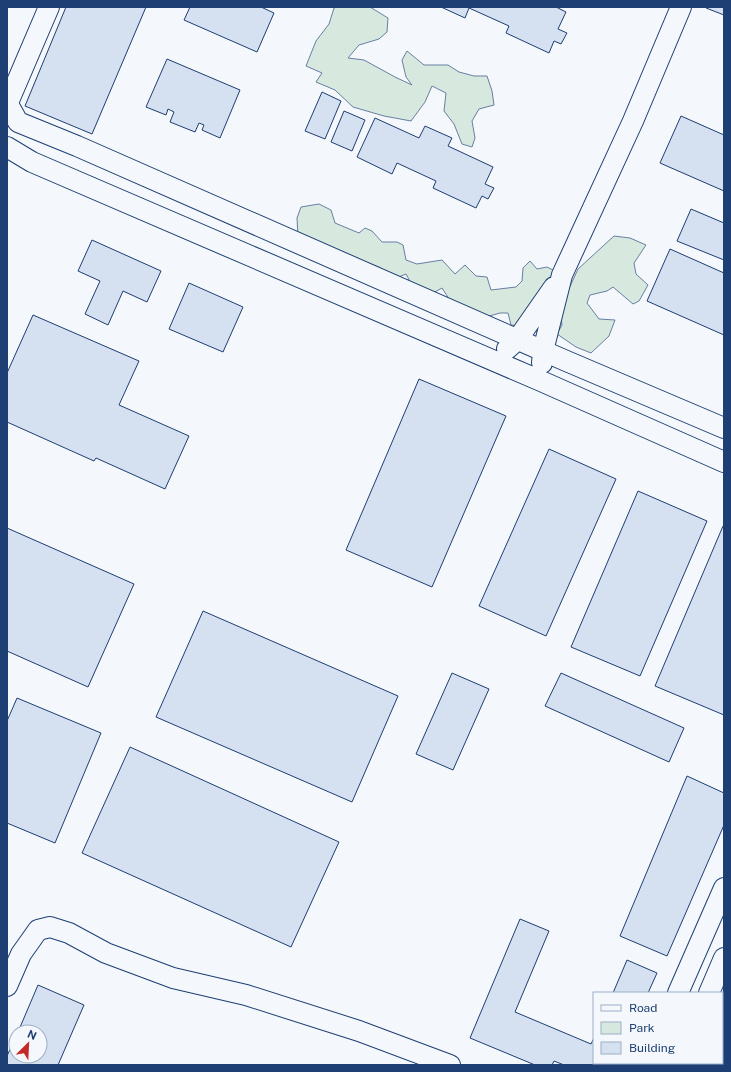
<svg xmlns="http://www.w3.org/2000/svg" width="731" height="1072" font-family="'Public Sans',sans-serif">
	<rect width="100%" height="100%" fill="#f4f7fb"/>
	<path fill="#d7e8df" stroke="#687fa3" d="M 337,7 L 370,7 L 388,18 L 387,32 L 379,39 L 359,45 L 348,58 L 364,60 L 395,77 L 412,85 L 406,77 L 402,60 L 407,51 L 424,65 L 448,65 L 459,72 L 474,76 L 487,76 L 492,91 L 494,105 L 479,109 L 472,121 L 475,138 L 472,147 L 462,144 L 454,124 L 444,111 L 446,93 L 432,86 L 425,102 L 411,121 L 384,116 L 353,107 L 335,90 L 316,82 L 322,73 L 306,66 L 316,41 L 329,24 L 334,8 Z
		M 319,204 L 331,210 L 335,223 L 359,233 L 365,228 L 372,231 L 382,242 L 397,242 L 403,245 L 406,260 L 417,264 L 442,260 L 455,274 L 465,265 L 476,276 L 487,277 L 491,290 L 516,287 L 522,281 L 523,268 L 530,261 L 537,269 L 547,267 L 557,272 L 520,326 L 511,325 L 508,313 L 500,313 L 486,317 L 451,302 L 442,288 L 433,293 L 414,289 L 406,274 L 396,278 L 379,267 L 345,255 L 298,237 L 297,218 L 301,207 Z
		M 614,236 L 630,238 L 646,245 L 634,263 L 636,274 L 648,285 L 639,301 L 633,304 L 613,287 L 607,291 L 590,295 L 587,303 L 599,319 L 615,320 L 609,336 L 591,353 L 576,347 L 557,334 L 562,325 L 560,308 L 578,269 Z"/>
	<path fill="#d5e0f0" stroke="#1d3f73" d="M 66,7 L 146,7 L 92,134 L 25,106 Z
		M 190,7 L 261,7 L 274,13 L 257,52 L 184,20 Z
		M 441,7 L 556,7 L 566,12 L 558,29 L 567,33 L 561,44 L 554,41 L 549,53 L 506,33 L 509,26 L 469,8 L 465,18 Z
		M 706,7 L 724,7 L 724,15 L 706,8 Z
		M 167,59 L 240,90 L 220,138 L 202,130 L 204,125 L 199,123 L 195,132 L 170,122 L 174,112 L 168,109 L 166,115 L 146,107 Z
		M 322,92 L 341,101 L 325,139 L 305,131 Z
		M 344,111 L 365,120 L 352,151 L 331,142 Z
		M 681,116 L 724,135 L 724,191 L 660,163 Z
		M 375,118 L 419,138 L 425,126 L 452,138 L 448,146 L 493,167 L 485,184 L 494,188 L 488,199 L 482,196 L 476,208 L 433,188 L 436,181 L 397,163 L 392,174 L 357,157 Z
		M 691,209 L 724,223 L 724,260 L 677,241 Z
		M 92,240 L 161,271 L 147,302 L 123,291 L 108,325 L 85,314 L 100,281 L 78,271 Z
		M 670,249 L 724,273 L 724,335 L 647,301 Z
		M 189,283 L 243,307 L 223,352 L 169,329 Z
		M 33,315 L 139,361 L 119,405 L 189,436 L 165,489 L 96,458 L 94,461 L 7,422 L 7,373 Z
		M 419,379 L 506,416 L 432,587 L 346,550 Z
		M 549,449 L 616,479 L 546,636 L 479,606 Z
		M 638,491 L 707,521 L 640,676 L 571,647 Z
		M 723,526 L 724,527 L 724,715 L 655,686 Z
		M 7,528 L 134,584 L 88,687 L 7,651 Z
		M 203,611 L 398,696 L 352,802 L 156,717 Z
		M 452,673 L 489,689 L 453,770 L 416,754 Z
		M 561,673 L 684,728 L 669,762 L 545,706 Z
		M 17,698 L 101,733 L 55,843 L 7,823 L 7,721 Z
		M 130,747 L 339,842 L 291,947 L 82,853 Z
		M 687,776 L 724,793 L 724,825 L 667,956 L 620,936 Z
		M 520,919 L 549,931 L 515,1012 L 591,1044 L 594,1038 L 594,1063 L 619,1063 L 618,1065 L 564,1065 L 554,1061 L 552,1065 L 535,1065 L 470,1038 Z
		M 627,960 L 657,973 L 648,993 L 613,993 Z
		M 38,985 L 84,1005 L 58,1065 L 7,1065 L 7,1056 L 16,1036 L 16,1056 L 40,1056 L 40,1032 L 18,1032 Z"/>
	<g fill="none" stroke-linecap="round" stroke-linejoin="round">
		<g stroke="#1d3f73" stroke-width="22">
			<path id="minor" d="M 8,104 L 18,122 L 77,146 L 564,360 L 724,428
				M 7,105 L 49,7
				M 7,147 L 32,162 L 541,381 L 724,462
				M 507,349 L 517,340 L 554,287
				M 542,363 L 543,351 L 562,275 L 633,121 L 681,7
				M 7,986 L 21,954 L 38,930 L 50,927 L 69,933 L 106,953 L 173,978 L 246,995 L 359,1031 L 450,1065
				M 678,993 L 724,888
				M 709,993 L 724,958
				M 687,1063 L 688,1065
				M 648,1065 L 649,1063
				M 668,1065 L 670,1063"/>
		</g>
		<use href="#minor" stroke="#f4f7fb" stroke-width="20"/>
	</g>
	<rect width="731" height="1072" fill="none" stroke="#1d3f73" stroke-width="16"/>
	<rect x="593" y="992" width="130" height="72" fill="#f4f7fb" stroke="#9eadc5"/>
	<rect x="601" y="1005" width="20" height="6" fill="#f4f7fb" stroke="#9eadc5"/>
	<text x="629" y="1012" font-size="12" fill="#1d3f73">Road</text>
	<rect x="601" y="1022" width="20" height="12" fill="#d7e8df" stroke="#9eadc5"/>
	<text x="629" y="1032" font-size="12" fill="#1d3f73">Park</text>
	<rect x="601" y="1042" width="20" height="12" fill="#d5e0f0" stroke="#9eadc5"/>
	<text x="629" y="1052" font-size="12" fill="#1d3f73">Building</text>
	<g transform="translate(28 1044) rotate(24)"><circle r="19" fill="#f4f7fb" stroke="#9eadc5"/>
	<path d="M0-3L7 15L0 10L-7 15Z" fill="#c62828"/>
	<text y="-6" font-size="11" font-weight="bold" text-anchor="middle" fill="#1d3f73">N</text>
	</g>
</svg>
